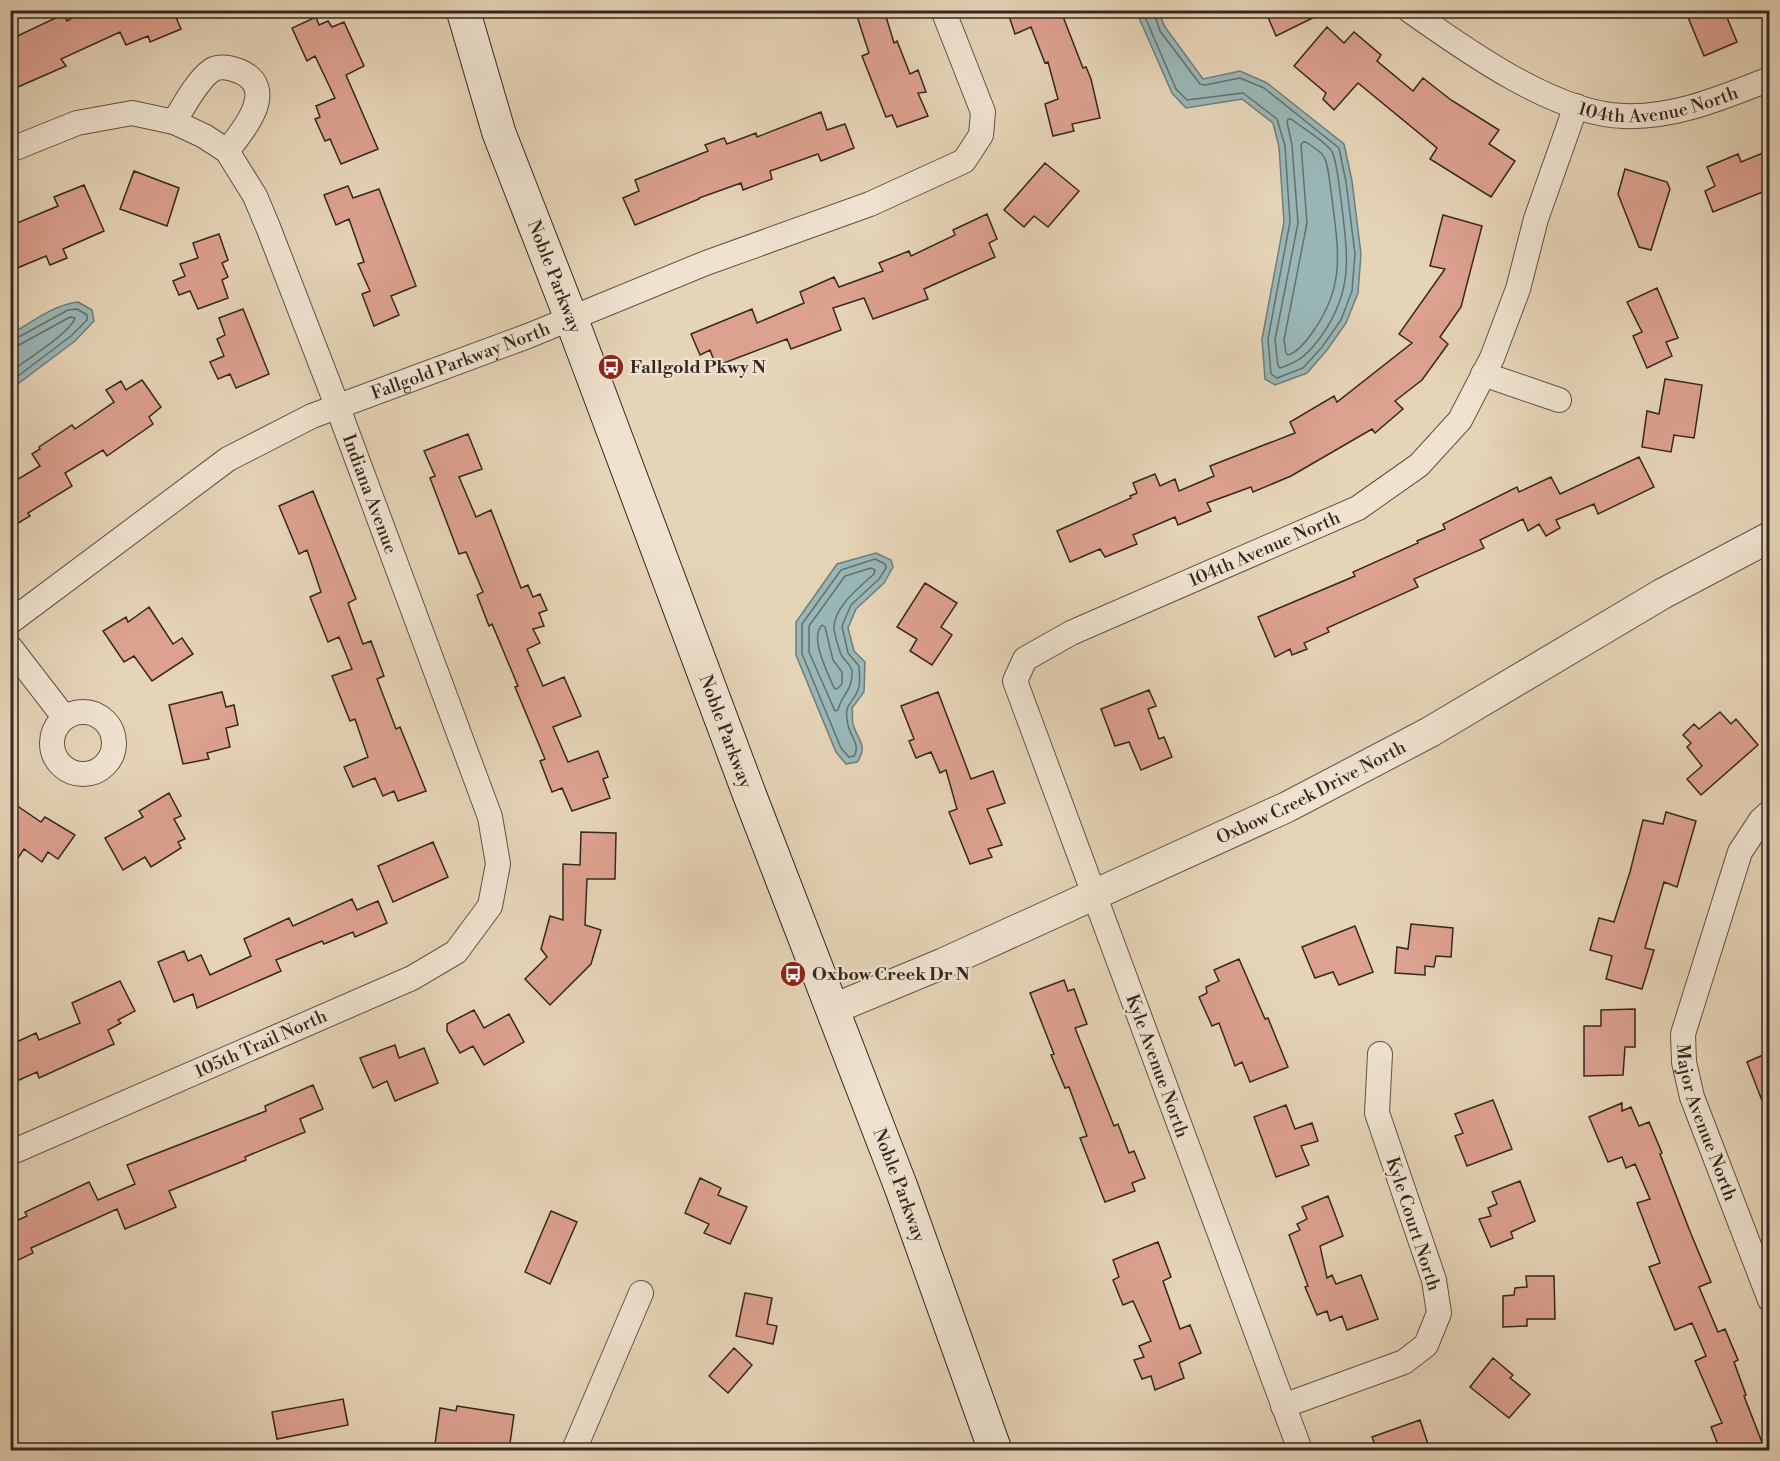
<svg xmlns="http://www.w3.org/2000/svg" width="1780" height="1461" font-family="'Libre Bodoni',serif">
	<rect width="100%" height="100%" fill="#e6d4b7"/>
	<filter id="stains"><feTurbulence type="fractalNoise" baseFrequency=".00333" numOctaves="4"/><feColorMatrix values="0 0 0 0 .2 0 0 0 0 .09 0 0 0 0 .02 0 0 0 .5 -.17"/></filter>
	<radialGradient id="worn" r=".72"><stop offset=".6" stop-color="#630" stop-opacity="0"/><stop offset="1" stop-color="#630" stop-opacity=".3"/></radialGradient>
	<path fill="#99b7b7" stroke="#717d7b" stroke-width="1.5" d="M 1136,11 L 1158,11 L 1165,27 L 1203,79 L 1240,71 L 1267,83 L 1344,144 L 1352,181 L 1361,254 L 1358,293 L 1346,323 L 1327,350 L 1307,373 L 1275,385 L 1265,379 L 1262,339 L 1284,222 L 1279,147 L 1273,123 L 1242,99 L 1186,108 L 1172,93 Z
		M 78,302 L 92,310 L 94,321 L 75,341 L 11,389 L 11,334 C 32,322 53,305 78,302 Z
		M 876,553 L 891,560 L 893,567 L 884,583 L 856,609 L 848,628 L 854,651 L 865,662 L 864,692 L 852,708 C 853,713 852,719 853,724 C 857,740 869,745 857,762 L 846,764 L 836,752 L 796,655 L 796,622 L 837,564 Z"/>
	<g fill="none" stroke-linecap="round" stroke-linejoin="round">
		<path stroke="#676f6c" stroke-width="1.5" d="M 1142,10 L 1176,89 L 1187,100 L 1243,93 L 1277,119 L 1285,146 L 1290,222 L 1268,339 L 1271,374 L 1277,378 L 1303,368 L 1322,347 L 1341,320 L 1352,291 L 1355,254 L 1346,182 L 1339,148 L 1264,88 L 1240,78 L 1205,85 L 1200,84 L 1160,31 L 1153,10
			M 1288,119 L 1291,119 C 1304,129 1321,138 1331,150 C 1337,158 1339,188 1341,199 C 1347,253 1355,288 1322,335 C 1310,352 1300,362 1280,368 L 1278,366 L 1275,340 L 1298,223 L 1292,145 L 1287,122 Z
			M 1303,142 L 1306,142 C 1311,146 1321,151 1324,157 C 1329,165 1330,188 1332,198 C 1338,250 1346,284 1314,330 C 1308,339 1299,352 1288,355 L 1286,353 L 1284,340 L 1307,223 L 1301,145 Z
			M 10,339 L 15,339 L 68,310 L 77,309 L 87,315 L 87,320 L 71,336 L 10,382
			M 10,347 L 19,345 L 70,317 L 75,318 C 70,333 25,361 10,372
			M 875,559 L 885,564 L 886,568 L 879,579 L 851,605 L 842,626 L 848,653 L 859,666 C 859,673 861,683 858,690 C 852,706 843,702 848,725 C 850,736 861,745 854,756 L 849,757 L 841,748 L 802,654 L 802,624 L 841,570 Z
			M 871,568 L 875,570 L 874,574 C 860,587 833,607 834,629 C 835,637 838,645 840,652 C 842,659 851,664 852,671 C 853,690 842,694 838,710 L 835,711 L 809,652 L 809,626 L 845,576 Z
			M 822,625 L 825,627 L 833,660 L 842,672 L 842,684 L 837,689 L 834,688 C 828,673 809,638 822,625 Z"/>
	</g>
	<path fill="#dda18f" stroke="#352721" stroke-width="1.5" d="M 86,10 L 173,10 L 181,29 L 150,42 L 148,36 L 126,45 L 120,32 L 61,59 L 66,66 L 11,90 L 11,39 L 64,14 L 67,21 Z
		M 855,10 L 884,10 L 894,43 L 897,41 L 910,74 L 918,70 L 926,92 L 918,93 L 928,116 L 897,127 L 892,115 L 886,117 L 862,56 L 869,53 Z
		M 1007,10 L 1069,10 L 1062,14 L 1083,68 L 1086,67 L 1091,79 L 1100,118 L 1072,124 L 1074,131 L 1053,136 L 1045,104 L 1058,99 L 1048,62 L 1045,63 L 1031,27 L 1015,34 Z
		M 1265,10 L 1329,10 L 1276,36 Z
		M 1685,10 L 1724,10 L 1737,42 L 1704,56 Z
		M 316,17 L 319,25 L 328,21 L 332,27 L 344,22 L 364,66 L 346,75 L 378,149 L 341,164 L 330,139 L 325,141 L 315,119 L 320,117 L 316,106 L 335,98 L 315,56 L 307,61 L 292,28 Z
		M 1327,27 L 1344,43 L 1354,32 L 1381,55 L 1377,61 L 1413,91 L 1423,78 L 1451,100 L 1499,130 L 1489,144 L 1515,161 L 1491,197 L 1430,159 L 1437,148 L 1358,83 L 1334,110 L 1323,99 L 1326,93 L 1294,66 Z
		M 821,112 L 827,130 L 845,124 L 854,148 L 821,161 L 818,154 L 770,171 L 772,179 L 743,190 L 741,183 L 699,198 L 699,199 L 635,225 L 623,198 L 639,191 L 635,180 L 708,151 L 705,145 L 724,138 L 727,144 L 756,133 L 757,137 Z
		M 1770,150 L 1770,189 L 1713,212 L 1705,191 L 1715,186 L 1707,167 L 1738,154 L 1741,162 Z
		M 1045,163 L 1079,191 L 1048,227 L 1034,216 L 1024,227 L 1004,210 Z
		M 1625,169 L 1667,182 L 1670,189 L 1651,250 L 1639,247 L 1618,194 Z
		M 134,171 L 179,188 L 167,226 L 120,209 Z
		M 84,185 L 104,231 L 63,249 L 67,258 L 50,265 L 46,256 L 10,271 L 10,226 L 58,206 L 54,197 Z
		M 348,186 L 353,198 L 379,189 L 416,286 L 391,296 L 399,315 L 374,326 L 362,294 L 370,291 L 358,264 L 364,262 L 349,219 L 336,225 L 324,195 Z
		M 987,214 L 997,239 L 989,243 L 995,257 L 924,289 L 928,299 L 873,319 L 864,298 L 833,308 L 841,330 L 791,349 L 787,339 L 716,366 L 710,350 L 700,355 L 691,334 L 752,309 L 757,323 L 804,303 L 800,292 L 834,277 L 839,287 L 883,271 L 879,263 L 909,251 L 911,256 L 955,235 L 953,230 Z
		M 1443,215 L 1482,226 L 1461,307 L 1440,337 L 1448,344 L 1422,380 L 1395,401 L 1403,409 L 1375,433 L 1372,429 L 1291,476 L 1253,492 L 1251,487 L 1207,503 L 1211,511 L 1178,525 L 1175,517 L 1133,535 L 1137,544 L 1105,557 L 1100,549 L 1070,562 L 1057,531 L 1131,498 L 1130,496 L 1137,493 L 1133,483 L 1155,474 L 1160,486 L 1175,479 L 1179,491 L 1214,476 L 1210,466 L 1295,433 L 1290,422 L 1334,396 L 1337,402 L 1412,343 L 1399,334 L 1445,269 L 1430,266 Z
		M 219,234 L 228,260 L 222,263 L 228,277 L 222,280 L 228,298 L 198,309 L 190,291 L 179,295 L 173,281 L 185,276 L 180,264 L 198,258 L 193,243 Z
		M 1657,288 L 1678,338 L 1666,342 L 1672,356 L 1647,368 L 1633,336 L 1642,332 L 1627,302 Z
		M 243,309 L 269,374 L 236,388 L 230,374 L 218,379 L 210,362 L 224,356 L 217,339 L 225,335 L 219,318 Z
		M 1665,379 L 1702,385 L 1694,438 L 1674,435 L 1671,452 L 1642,447 L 1647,411 L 1659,414 Z
		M 142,380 L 161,407 L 149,417 L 153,424 L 107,456 L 103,450 L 65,473 L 72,486 L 28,513 L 30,516 L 10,528 L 10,484 L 40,466 L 32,454 L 40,449 L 39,447 L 72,425 L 75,429 L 114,402 L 106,390 L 121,381 L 126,390 Z
		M 468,434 L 482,469 L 459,477 L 476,517 L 491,510 L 521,588 L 528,585 L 533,597 L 540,594 L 547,610 L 539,613 L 544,626 L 533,629 L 540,643 L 527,649 L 543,686 L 564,677 L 581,716 L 553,727 L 568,762 L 598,751 L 608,777 L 603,779 L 610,798 L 572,811 L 562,788 L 552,792 L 540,761 L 545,759 L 515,687 L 518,686 L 492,624 L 489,626 L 477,595 L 483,592 L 466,552 L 459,554 L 430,478 L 435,476 L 424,451 Z
		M 1639,457 L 1654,487 L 1598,514 L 1594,504 L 1556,520 L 1560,528 L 1546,536 L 1539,524 L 1528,531 L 1523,519 L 1480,540 L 1484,548 L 1414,579 L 1418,587 L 1327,628 L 1329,632 L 1304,643 L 1307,649 L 1292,655 L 1290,649 L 1275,657 L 1258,617 L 1355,576 L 1353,572 L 1418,543 L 1417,541 L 1445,529 L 1443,524 L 1517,487 L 1519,492 L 1551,477 L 1560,494 Z
		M 313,491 L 356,599 L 348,603 L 363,644 L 371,641 L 384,676 L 377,679 L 396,729 L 400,727 L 426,791 L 398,801 L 394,791 L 383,796 L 375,778 L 353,787 L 344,767 L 368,757 L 355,719 L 350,721 L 332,676 L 352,669 L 339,637 L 328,642 L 310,597 L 321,592 L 307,550 L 299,554 L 279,506 Z
		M 925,583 L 957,603 L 941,627 L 952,635 L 932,665 L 910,651 L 917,639 L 897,627 Z
		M 149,607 L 173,644 L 182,638 L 193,654 L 152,681 L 134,656 L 124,662 L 103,631 L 126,617 L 128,622 Z
		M 1149,690 L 1156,706 L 1148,709 L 1159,739 L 1164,737 L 1172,757 L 1141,770 L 1129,742 L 1115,746 L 1101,709 Z
		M 222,692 L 226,707 L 234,705 L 238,725 L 226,728 L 230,747 L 207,753 L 209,759 L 183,764 L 169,705 Z
		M 938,692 L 971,779 L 993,771 L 1005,803 L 987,809 L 1002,845 L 988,849 L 992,857 L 970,864 L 949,812 L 957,809 L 946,770 L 940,773 L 931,752 L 916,758 L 909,741 L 914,739 L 901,706 Z
		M 1720,712 L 1731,724 L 1736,719 L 1758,745 L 1701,795 L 1687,779 L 1702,766 L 1687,747 L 1691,743 L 1683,735 L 1694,724 L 1699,729 Z
		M 169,793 L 181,816 L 174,819 L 185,839 L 178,842 L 181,848 L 151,867 L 145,857 L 123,870 L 105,838 L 143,817 L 139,811 Z
		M 10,801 L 41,822 L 45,817 L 75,835 L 58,859 L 48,852 L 42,862 L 24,849 L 10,870 Z
		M 1666,812 L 1696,821 L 1677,887 L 1664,882 L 1645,948 L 1654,950 L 1642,989 L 1606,979 L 1612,956 L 1590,950 L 1599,918 L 1614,922 L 1630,872 L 1643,820 L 1663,824 Z
		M 581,832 L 616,833 L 615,879 L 587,879 L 585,925 L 601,930 L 591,964 L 550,1005 L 525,979 L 547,957 L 541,949 L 550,916 L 563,920 L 563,864 L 580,865 Z
		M 433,842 L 448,877 L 393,902 L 378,866 Z
		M 352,899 L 357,910 L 378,901 L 387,923 L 355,937 L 353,932 L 324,944 L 322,941 L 276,960 L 281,971 L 197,1008 L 193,994 L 174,1002 L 158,962 L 184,951 L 188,961 L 201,955 L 210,975 L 251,956 L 244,939 L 289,918 L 293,926 Z
		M 1411,924 L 1453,928 L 1451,957 L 1436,956 L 1434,967 L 1425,966 L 1425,975 L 1395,973 L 1397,947 L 1408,949 Z
		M 1355,926 L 1373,972 L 1339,985 L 1333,972 L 1315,978 L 1302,947 Z
		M 1239,959 L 1265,1019 L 1268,1018 L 1288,1067 L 1250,1082 L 1242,1062 L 1235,1066 L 1219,1023 L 1212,1026 L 1199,997 L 1207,993 L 1206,987 L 1219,981 L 1214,970 Z
		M 1064,980 L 1068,991 L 1074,989 L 1087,1024 L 1075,1028 L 1114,1126 L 1118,1124 L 1129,1153 L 1134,1151 L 1145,1178 L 1132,1183 L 1135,1191 L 1105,1202 L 1080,1138 L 1087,1136 L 1069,1087 L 1065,1088 L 1051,1055 L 1054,1054 L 1030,993 Z
		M 120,981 L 135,1011 L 118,1020 L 121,1023 L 108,1030 L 114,1044 L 39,1078 L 37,1072 L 10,1084 L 10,1045 L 36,1033 L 39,1040 L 80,1023 L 72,1003 Z
		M 1635,1009 L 1635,1047 L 1625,1047 L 1623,1075 L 1584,1076 L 1584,1026 L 1601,1026 L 1601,1010 Z
		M 474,1010 L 484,1028 L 509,1014 L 524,1042 L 484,1065 L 473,1046 L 460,1053 L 447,1031 L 447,1024 Z
		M 395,1045 L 399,1058 L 424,1048 L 438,1083 L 395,1101 L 387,1081 L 373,1088 L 360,1058 Z
		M 1770,1052 L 1770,1116 L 1768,1116 L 1747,1062 Z
		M 313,1085 L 323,1109 L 300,1119 L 305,1132 L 245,1157 L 246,1160 L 169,1191 L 176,1207 L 125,1229 L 117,1209 L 31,1248 L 33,1253 L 10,1264 L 10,1224 L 27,1216 L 25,1212 L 89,1182 L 98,1200 L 135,1184 L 127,1165 L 266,1111 L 265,1106 Z
		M 1493,1100 L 1512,1149 L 1467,1166 L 1455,1136 L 1463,1133 L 1455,1114 Z
		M 1622,1103 L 1622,1111 L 1631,1107 L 1639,1126 L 1649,1122 L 1662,1153 L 1660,1154 L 1691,1234 L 1711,1282 L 1699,1287 L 1718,1332 L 1725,1329 L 1738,1360 L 1734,1362 L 1746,1395 L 1744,1396 L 1765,1450 L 1720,1450 L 1711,1427 L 1722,1423 L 1695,1361 L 1706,1356 L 1692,1323 L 1675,1330 L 1649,1267 L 1660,1263 L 1637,1203 L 1650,1199 L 1635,1164 L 1626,1168 L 1622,1157 L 1608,1162 L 1589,1117 Z
		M 1286,1105 L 1295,1129 L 1312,1123 L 1318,1141 L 1301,1146 L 1309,1165 L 1276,1177 L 1254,1117 Z
		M 700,1178 L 721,1188 L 718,1195 L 747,1207 L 730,1244 L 704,1233 L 709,1224 L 685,1213 Z
		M 1520,1181 L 1535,1221 L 1511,1232 L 1513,1238 L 1491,1247 L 1479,1219 L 1491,1216 L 1488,1208 L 1497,1204 L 1492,1192 Z
		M 1328,1196 L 1343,1236 L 1320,1246 L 1327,1278 L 1332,1275 L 1336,1284 L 1361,1275 L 1378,1319 L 1347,1330 L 1342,1316 L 1330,1321 L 1327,1311 L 1317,1315 L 1305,1287 L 1308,1286 L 1289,1235 L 1300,1230 L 1297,1224 L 1307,1219 L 1302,1207 Z
		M 551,1211 L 577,1222 L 550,1284 L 525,1272 Z
		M 1158,1242 L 1171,1277 L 1163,1281 L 1180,1329 L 1190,1325 L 1201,1353 L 1179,1363 L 1184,1378 L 1155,1390 L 1151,1376 L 1142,1379 L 1134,1360 L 1144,1357 L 1139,1346 L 1151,1341 L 1133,1301 L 1123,1305 L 1113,1280 L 1119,1277 L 1113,1260 Z
		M 1526,1276 L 1554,1276 L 1555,1319 L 1527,1319 L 1527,1326 L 1503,1327 L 1503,1296 L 1514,1295 L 1515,1288 L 1527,1287 Z
		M 745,1293 L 772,1298 L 767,1324 L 777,1326 L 773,1344 L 736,1336 Z
		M 734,1348 L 752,1365 L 728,1393 L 709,1376 Z
		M 1493,1358 L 1513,1375 L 1510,1378 L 1530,1394 L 1509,1418 L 1470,1387 Z
		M 343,1399 L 348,1425 L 277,1439 L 272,1412 Z
		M 457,1406 L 514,1415 L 509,1450 L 476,1450 L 435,1444 L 440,1408 L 456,1411 Z
		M 1420,1420 L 1430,1450 L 1377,1450 L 1372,1437 Z"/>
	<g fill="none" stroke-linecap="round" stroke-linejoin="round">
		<g stroke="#615246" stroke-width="26">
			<g id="minor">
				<path id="s1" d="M 1409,10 C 1464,49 1556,115 1624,116 C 1676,118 1723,97 1770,79"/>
				<path d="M 174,122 C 183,107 198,79 212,70 C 220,65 231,68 239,71 C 279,88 244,130 227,151"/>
				<path id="s2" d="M 10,150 L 77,123 L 132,113 L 174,122 L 204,136 L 227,151 L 255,196 L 268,227 L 338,408 L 490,817 L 498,864 L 490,906 L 456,952 L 412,978 L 10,1153"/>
				<path d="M 1483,374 L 1559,400"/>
				<path id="s3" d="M 10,622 L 228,459 L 312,416 L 528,336 L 706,263 L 870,204 L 964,161 L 981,135 L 983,112 L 943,10"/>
				<path d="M 10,647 L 64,717"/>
				<circle cx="83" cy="743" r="31"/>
				<path id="s4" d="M 1770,812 L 1761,820 L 1740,852 L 1683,1034 L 1684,1062 L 1692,1097 L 1770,1300"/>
				<path d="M 1283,1406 L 1404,1362 L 1426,1345 L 1439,1313 L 1434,1280 L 1377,1113 L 1380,1054"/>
				<path d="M 574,1450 L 641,1293"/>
				<path id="s5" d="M 1300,1450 L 1015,681 L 1025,659 L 1071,633 L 1358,508 L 1419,465 L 1460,420 L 1492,358 L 1518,289 L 1536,219 L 1576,106"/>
			</g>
		</g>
		<g stroke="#615246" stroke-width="32">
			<g id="tertiary">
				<path id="s6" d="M 833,1009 L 944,963 L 1287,807 L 1430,732 L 1662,594 L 1770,537"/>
			</g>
		</g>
		<g stroke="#352721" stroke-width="35">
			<g id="secondary">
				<path id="s7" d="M 463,10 L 499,133 L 571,318 L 750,796 L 901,1187 L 995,1450"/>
			</g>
		</g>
		<use href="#minor" stroke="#efe3d0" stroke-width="24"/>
		<use href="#tertiary" stroke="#efe3d0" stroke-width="30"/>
		<use href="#secondary" stroke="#efe3d0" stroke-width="33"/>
	</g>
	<defs>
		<g id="bus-disc" transform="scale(1.35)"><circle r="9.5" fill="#8f2418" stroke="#efe3d0"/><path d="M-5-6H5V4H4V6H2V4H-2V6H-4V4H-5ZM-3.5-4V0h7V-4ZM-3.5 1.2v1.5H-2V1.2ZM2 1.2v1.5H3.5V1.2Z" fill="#fff"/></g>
	</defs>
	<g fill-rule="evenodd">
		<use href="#bus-disc" x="611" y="367"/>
		<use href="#bus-disc" x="793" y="974"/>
	</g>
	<g text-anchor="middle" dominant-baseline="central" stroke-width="4.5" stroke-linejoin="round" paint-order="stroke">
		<g font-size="18" fill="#352721" stroke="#efe3d0">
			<text stroke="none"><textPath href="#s1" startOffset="278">104th Avenue North</textPath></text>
			<text stroke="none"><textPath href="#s7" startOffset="282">Noble Parkway</textPath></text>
			<text stroke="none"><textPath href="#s3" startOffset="525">Fallgold Parkway North</textPath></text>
			<text stroke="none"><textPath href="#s2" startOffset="604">Indiana Avenue</textPath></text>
			<text stroke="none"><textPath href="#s5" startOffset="1108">104th Avenue North</textPath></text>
			<text stroke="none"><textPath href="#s7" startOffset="768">Noble Parkway</textPath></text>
			<text stroke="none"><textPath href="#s6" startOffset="525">Oxbow Creek Drive North</textPath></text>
			<text transform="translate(261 1044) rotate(-24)">105th Trail North</text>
			<text transform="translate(1157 1066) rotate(70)">Kyle Avenue North</text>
			<text stroke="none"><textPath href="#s4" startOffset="333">Major Avenue North</textPath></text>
			<text stroke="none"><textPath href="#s7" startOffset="1254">Noble Parkway</textPath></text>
			<text transform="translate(1413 1224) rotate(72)">Kyle Court North</text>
		</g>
		<g font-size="18" font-weight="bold" fill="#352721" stroke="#efe3d0" text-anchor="start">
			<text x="630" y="367">Fallgold Pkwy N</text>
			<text x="812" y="974">Oxbow Creek Dr N</text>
		</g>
	</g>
	<rect width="1780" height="1461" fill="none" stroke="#e6d4b7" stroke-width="36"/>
	<rect x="12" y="12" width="1756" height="1437" fill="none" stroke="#352721" stroke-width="3"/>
	<rect x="18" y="18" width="1744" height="1425" fill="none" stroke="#352721" stroke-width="1.5"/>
	<rect width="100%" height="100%" filter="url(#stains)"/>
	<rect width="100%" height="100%" fill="url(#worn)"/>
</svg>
